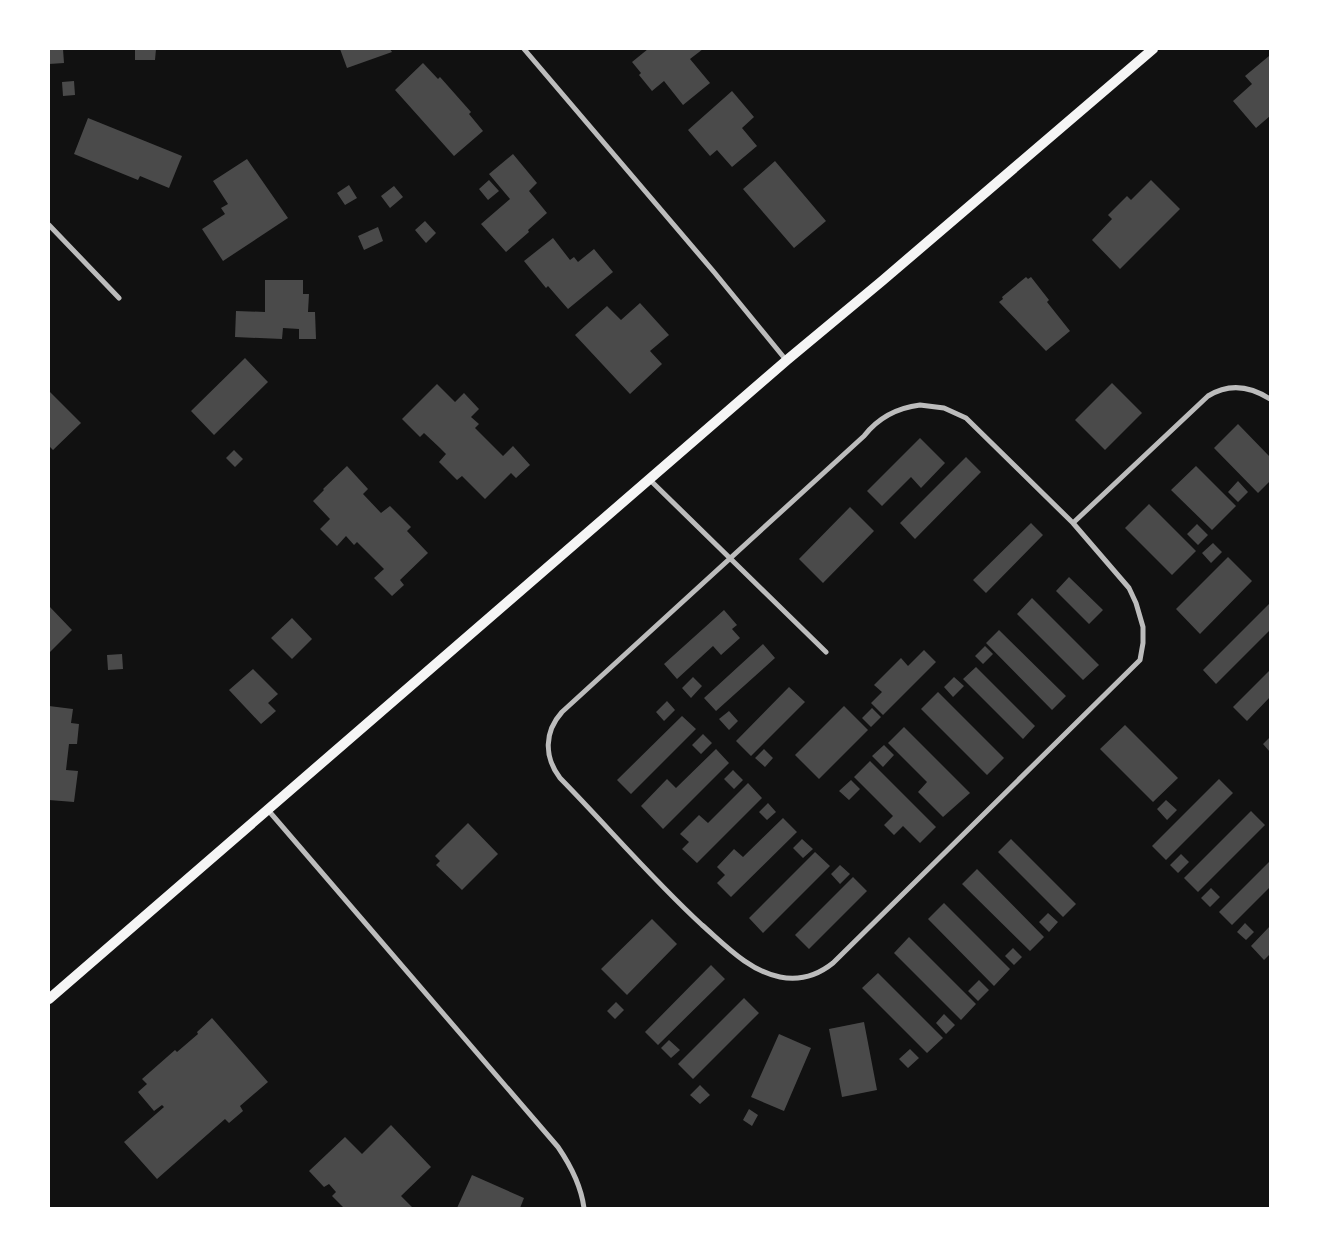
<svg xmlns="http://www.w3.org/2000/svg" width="1319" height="1257" font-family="Roboto,sans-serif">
	<rect width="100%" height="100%" fill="#111"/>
	<path fill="#4a4a4a" d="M 49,49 L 63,49 L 64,63 L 49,64 Z
		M 135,49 L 156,49 L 155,60 L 135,60 Z
		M 340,49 L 390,49 L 392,52 L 347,68 Z
		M 648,49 L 703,49 L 690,59 L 710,83 L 683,105 L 664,81 L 652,91 L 639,75 L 641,73 L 632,62 Z
		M 1269,56 L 1270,58 L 1270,116 L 1256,128 L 1233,101 L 1252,84 L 1245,76 Z
		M 423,63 L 438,79 L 440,77 L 471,112 L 469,114 L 483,131 L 454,156 L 395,90 Z
		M 74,81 L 75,95 L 63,96 L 62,82 Z
		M 732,91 L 754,117 L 742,128 L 757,146 L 732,167 L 717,150 L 710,156 L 688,130 Z
		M 88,118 L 182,156 L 169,188 L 140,176 L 138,180 L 74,154 Z
		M 513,154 L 537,183 L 529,191 L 547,213 L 528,230 L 529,232 L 506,252 L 481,224 L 510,199 L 489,174 Z
		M 247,159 L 288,218 L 223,261 L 202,229 L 225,214 L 221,208 L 228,204 L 213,181 Z
		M 775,161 L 826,221 L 794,248 L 743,189 Z
		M 489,180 L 499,191 L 488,200 L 479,189 Z
		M 1151,180 L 1180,209 L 1120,269 L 1092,240 L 1112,219 L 1108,215 L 1127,196 L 1131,200 Z
		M 349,185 L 357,198 L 345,205 L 337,193 Z
		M 394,186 L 403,197 L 390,208 L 381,196 Z
		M 425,221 L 436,233 L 426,243 L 415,230 Z
		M 378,227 L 383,241 L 364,250 L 358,236 Z
		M 553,238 L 570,260 L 574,257 L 578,262 L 594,249 L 613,272 L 568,309 L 548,286 L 546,288 L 524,261 Z
		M 1026,277 L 1028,279 L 1031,277 L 1049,300 L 1047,302 L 1070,331 L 1046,351 L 999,302 L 1003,299 L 1002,297 Z
		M 265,280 L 303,280 L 303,294 L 309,294 L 308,312 L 315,312 L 316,339 L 299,339 L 299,329 L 283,328 L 282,339 L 235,337 L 236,311 L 265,312 Z
		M 640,303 L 669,335 L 650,351 L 662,364 L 630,394 L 575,335 L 607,306 L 621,320 Z
		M 245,358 L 268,382 L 214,435 L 191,411 Z
		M 1112,383 L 1142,413 L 1105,450 L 1075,420 Z
		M 437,384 L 455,402 L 464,393 L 479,409 L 471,417 L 479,424 L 475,428 L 503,456 L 513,446 L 530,465 L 516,478 L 511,473 L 485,499 L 462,476 L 457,480 L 439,462 L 446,454 L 440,448 L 424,433 L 420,437 L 402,419 Z
		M 50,392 L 81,423 L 53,450 L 49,446 Z
		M 1238,424 L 1270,457 L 1270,481 L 1258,493 L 1214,448 Z
		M 920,438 L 945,463 L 921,488 L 911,477 L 882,506 L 867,491 Z
		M 234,450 L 243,459 L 235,467 L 226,458 Z
		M 966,457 L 981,472 L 915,539 L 900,523 Z
		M 347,466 L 368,489 L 363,494 L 381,513 L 390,506 L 411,527 L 407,531 L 428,553 L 400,580 L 404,585 L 392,596 L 374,578 L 384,569 L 357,542 L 354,545 L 346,536 L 337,546 L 320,529 L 330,519 L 313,501 L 324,490 L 323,489 Z
		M 1196,466 L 1236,506 L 1212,530 L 1171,490 Z
		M 1238,481 L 1248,492 L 1238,502 L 1228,492 Z
		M 1149,504 L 1196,551 L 1172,575 L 1125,528 Z
		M 850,507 L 874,531 L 823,583 L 799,559 Z
		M 1031,523 L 1043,535 L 986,593 L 973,580 Z
		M 1197,524 L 1208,535 L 1198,545 L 1187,534 Z
		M 1213,543 L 1222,552 L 1211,563 L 1202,553 Z
		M 1228,557 L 1252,581 L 1200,634 L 1176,609 Z
		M 1069,577 L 1103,610 L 1089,624 L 1056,591 Z
		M 1032,598 L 1099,665 L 1083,680 L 1017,614 Z
		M 1270,603 L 1270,630 L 1216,684 L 1203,670 Z
		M 49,606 L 72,630 L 49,653 Z
		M 724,610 L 737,625 L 732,629 L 740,638 L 721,655 L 713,646 L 677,679 L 664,664 Z
		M 292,618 L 312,639 L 292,659 L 271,638 Z
		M 999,630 L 1066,696 L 1052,710 L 986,643 Z
		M 763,644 L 775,658 L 716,711 L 704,698 Z
		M 985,646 L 993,654 L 983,664 L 975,656 Z
		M 924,650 L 936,662 L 883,715 L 871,703 L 882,692 L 874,685 L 901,658 L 908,666 Z
		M 122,654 L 123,669 L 108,670 L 107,655 Z
		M 976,667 L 1035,726 L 1023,739 L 963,679 Z
		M 253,669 L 278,694 L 268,703 L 276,711 L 261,724 L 229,690 Z
		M 1270,670 L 1270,697 L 1247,721 L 1233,707 Z
		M 693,677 L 702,686 L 691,698 L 682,688 Z
		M 954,677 L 964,686 L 953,697 L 944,687 Z
		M 789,687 L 805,702 L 751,756 L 736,741 Z
		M 938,692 L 1004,758 L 987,775 L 921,709 Z
		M 667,701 L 675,710 L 664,721 L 656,712 Z
		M 49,706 L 73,709 L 71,723 L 79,724 L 77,744 L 69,744 L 66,770 L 78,771 L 74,802 L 49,800 Z
		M 844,706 L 868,730 L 819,779 L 795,755 Z
		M 872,708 L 881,717 L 871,727 L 862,718 Z
		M 729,711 L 738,721 L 729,730 L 719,719 Z
		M 682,716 L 696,729 L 631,794 L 617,780 Z
		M 1125,725 L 1178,778 L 1153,802 L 1100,749 Z
		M 904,727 L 970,793 L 943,817 L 918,792 L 927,782 L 888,743 Z
		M 703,734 L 712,743 L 701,754 L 692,745 Z
		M 1270,737 L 1270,752 L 1263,744 Z
		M 884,745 L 894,755 L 883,767 L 872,756 Z
		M 716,749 L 729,763 L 663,829 L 641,806 L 667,779 L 676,788 Z
		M 764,749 L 773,758 L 765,767 L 755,758 Z
		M 870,761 L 936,827 L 920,843 L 903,826 L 894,835 L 884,825 L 893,816 L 854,777 Z
		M 733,770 L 743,780 L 734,789 L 724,779 Z
		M 1219,779 L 1233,793 L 1166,860 L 1152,846 Z
		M 851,780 L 860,789 L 849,800 L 839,791 Z
		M 748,783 L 762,798 L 697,863 L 682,849 L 689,842 L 680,834 L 699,815 L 708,823 Z
		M 1166,800 L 1177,810 L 1167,820 L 1157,809 Z
		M 768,803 L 776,812 L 767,820 L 759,812 Z
		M 1251,811 L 1265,825 L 1198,892 L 1184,878 Z
		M 783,818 L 797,832 L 731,897 L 717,883 L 725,875 L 717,867 L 734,849 L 743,857 Z
		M 468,823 L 498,854 L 462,890 L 436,865 L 440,861 L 435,856 Z
		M 802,839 L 813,849 L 803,858 L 793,848 Z
		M 1011,839 L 1076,904 L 1063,917 L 998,852 Z
		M 815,852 L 830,866 L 763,933 L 749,918 Z
		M 1181,854 L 1189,862 L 1178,873 L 1170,865 Z
		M 1270,861 L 1270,887 L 1232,925 L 1219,912 Z
		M 840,865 L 850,874 L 840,884 L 831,874 Z
		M 977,869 L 1044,937 L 1030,951 L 962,884 Z
		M 853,877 L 867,891 L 809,949 L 795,935 Z
		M 1211,888 L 1220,897 L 1210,907 L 1201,898 Z
		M 944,903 L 1010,969 L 994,986 L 928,919 Z
		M 1048,913 L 1058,922 L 1049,932 L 1039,922 Z
		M 652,919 L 677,944 L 627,995 L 601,969 Z
		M 1245,923 L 1254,932 L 1246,940 L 1237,932 Z
		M 1270,926 L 1270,954 L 1264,960 L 1251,946 Z
		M 909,937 L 976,1004 L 961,1020 L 894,953 Z
		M 1013,948 L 1022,957 L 1014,965 L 1005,956 Z
		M 711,965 L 725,979 L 658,1045 L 645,1032 Z
		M 878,973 L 943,1038 L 927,1053 L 862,988 Z
		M 979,980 L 989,990 L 978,1001 L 968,991 Z
		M 744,998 L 759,1013 L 693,1079 L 678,1064 Z
		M 616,1002 L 624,1010 L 615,1019 L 607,1011 Z
		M 944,1014 L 955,1025 L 946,1034 L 936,1023 Z
		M 212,1018 L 268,1082 L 240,1106 L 243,1111 L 229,1123 L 225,1119 L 157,1179 L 124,1142 L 164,1107 L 162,1105 L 154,1111 L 138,1092 L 147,1084 L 142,1079 L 175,1050 L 177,1052 L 198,1034 L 197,1032 Z
		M 864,1022 L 877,1090 L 842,1097 L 829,1029 Z
		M 779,1034 L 811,1048 L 784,1111 L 751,1097 Z
		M 669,1040 L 680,1050 L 671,1058 L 661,1048 Z
		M 910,1049 L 919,1058 L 908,1068 L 899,1059 Z
		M 700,1085 L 710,1095 L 700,1104 L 690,1095 Z
		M 749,1109 L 758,1115 L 752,1126 L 743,1120 Z
		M 391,1125 L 431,1167 L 401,1196 L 413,1208 L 344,1208 L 332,1196 L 336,1192 L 329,1184 L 324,1187 L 309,1171 L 345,1137 L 362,1154 Z
		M 472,1175 L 524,1198 L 520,1208 L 457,1208 Z"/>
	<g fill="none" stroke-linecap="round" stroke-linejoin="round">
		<path stroke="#bcbcbc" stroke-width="5" d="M 524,49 L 714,272 L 786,360
			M 49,225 L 119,298
			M 920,405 L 944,408 L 966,418 L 1073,523 L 1129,588 L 1136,603 L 1143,627 L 1143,643 L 1140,660 L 833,963 C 818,975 800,981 780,977 C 749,971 725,945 702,925 C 652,879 608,827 560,778 C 544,757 544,732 562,712 L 864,436 C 878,418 896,408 920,405 Z
			M 650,480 L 826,652
			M 1073,523 L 1208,396 C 1229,383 1250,386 1270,399
			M 268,810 L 558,1147 C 571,1166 581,1185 584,1208"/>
		<path stroke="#f5f5f5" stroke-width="10" d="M 49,999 L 787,360 L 882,281 L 1153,49"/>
	</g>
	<rect width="1319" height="1257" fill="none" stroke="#ffffff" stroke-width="100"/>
</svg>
